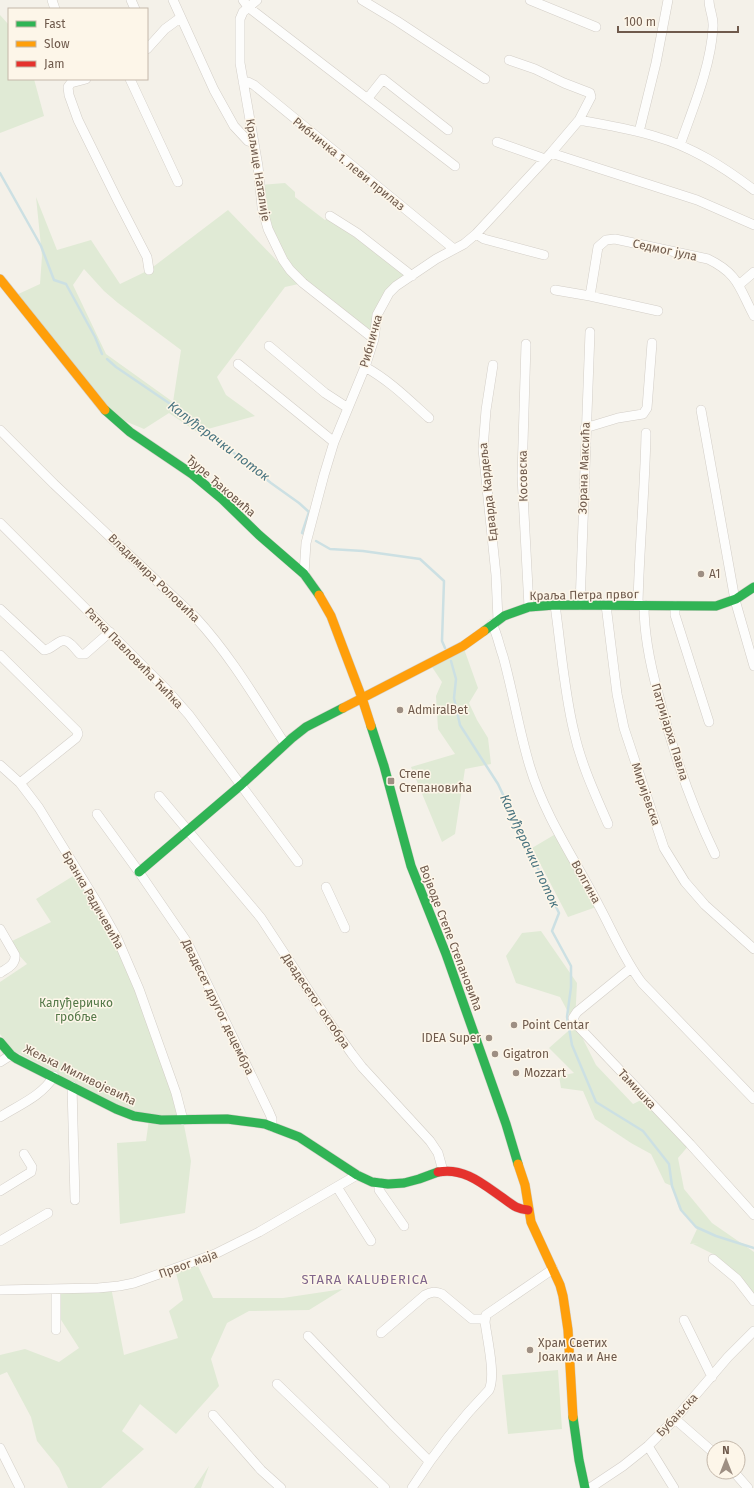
<svg xmlns="http://www.w3.org/2000/svg" width="754" height="1488" font-family="'Fira Sans',sans-serif">
	<rect width="100%" height="100%" fill="#f4f1e9"/>
	<path fill="#e0ead5" fill-rule="evenodd" d="M 0,15 L 9,25 L 9,79 L 34,79 L 44,116 L 0,133 Z
		M 285,183 L 295,192 L 295,197 L 325,220 L 328,218 L 405,274 L 389,293 L 374,339 L 303,283 L 285,287 L 217,377 L 226,395 L 255,416 L 197,432 L 169,413 L 144,429 L 108,414 L 14,296 L 40,284 L 42,256 L 36,197 L 57,250 L 91,240 L 120,284 L 149,270 L 228,210 L 285,269 L 274,243 L 260,185 ZM 84,269 L 104,291 L 118,303 L 181,350 L 173,402 L 106,354 L 73,285 Z
		M 463,646 L 478,688 L 469,703 L 477,720 L 488,738 L 491,764 L 465,769 L 455,834 L 442,842 L 411,767 L 455,754 L 438,729 L 436,696 L 442,682 L 430,664 Z
		M 559,832 L 599,906 L 568,917 L 532,848 Z
		M 78,873 L 117,938 L 179,1115 L 153,1116 L 121,1107 L 12,1050 L 0,1034 L 0,982 L 27,964 L 8,943 L 51,922 L 36,899 Z
		M 541,931 L 577,983 L 575,1023 L 596,1065 L 633,1104 L 645,1098 L 690,1144 L 678,1158 L 684,1189 L 712,1223 L 754,1252 L 754,1298 L 715,1255 L 693,1244 L 699,1243 L 690,1244 L 697,1229 L 690,1219 L 679,1208 L 672,1186 L 665,1183 L 651,1154 L 631,1143 L 595,1119 L 583,1091 L 561,1088 L 559,1076 L 574,1073 L 549,1048 L 575,1025 L 560,997 L 516,983 L 506,956 L 522,933 Z
		M 149,1119 L 183,1120 L 191,1161 L 185,1213 L 120,1224 L 117,1143 L 146,1141 Z
		M 196,1262 L 213,1298 L 283,1298 L 343,1289 L 309,1310 L 249,1311 L 227,1323 L 211,1359 L 219,1386 L 176,1434 L 140,1404 L 122,1431 L 144,1449 L 101,1488 L 68,1488 L 59,1468 L 37,1441 L 31,1417 L 7,1372 L 0,1375 L 0,1355 L 25,1349 L 59,1362 L 79,1348 L 56,1312 L 56,1289 L 111,1287 L 124,1355 L 178,1338 L 169,1311 L 183,1300 L 175,1269 Z
		M 558,1370 L 562,1429 L 508,1434 L 502,1375 Z
		M 209,1466 L 201,1488 L 194,1488 L 196,1485 Z"/>
	<g fill="none" stroke-linecap="round" stroke-linejoin="round">
		<path stroke="#cce0e3" stroke-width="2.5" d="M 0,173 L 41,246 L 54,280 L 66,284 L 95,337 L 102,354
			M 107,359 L 116,367 L 188,416 L 271,483 L 299,503 L 309,512 L 302,533 L 304,534
			M 316,541 L 330,549 L 363,551 L 420,559 L 444,581 L 442,641 L 445,648
			M 451,661 L 456,679 L 454,698 L 460,725 L 498,784 L 559,913 L 552,931 L 571,966 L 571,987 L 567,1017 L 572,1045 L 596,1102 L 643,1131 L 669,1164 L 672,1186 L 681,1210 L 696,1227 L 716,1236 L 754,1248"/>
		<g stroke="#d3cec7" stroke-width="10">
			<path id="street" d="M 52,0 L 55,9
				M 131,0 L 135,9
				M 173,0 L 214,90 L 234,126 L 248,141 L 254,143
				M 243,0 L 248,7 L 455,166
				M 257,0 L 243,12 L 240,19 L 240,63 L 258,166 L 262,207 L 268,229 L 283,260 L 290,270 L 303,283 L 374,339
				M 362,0 L 397,21 L 485,79
				M 530,0 L 596,27
				M 147,49 L 165,29 L 180,18
				M 509,60 L 535,69 L 564,83 L 590,93 L 591,97 L 579,120
				M 86,79 L 71,83 L 68,87 L 69,95 L 78,120 L 117,199 L 147,257 L 149,270
				M 130,79 L 178,182
				M 243,82 L 248,82 L 254,85 L 454,249
				M 368,98 L 383,79 L 448,130
				M 639,132 L 656,63 L 668,0
				M 497,142 L 545,159
				M 680,145 C 693,108 711,66 713,27 C 714,17 709,10 709,0
				M 551,153 L 697,200 L 754,225
				M 330,216 L 357,233 L 412,276
				M 476,234 L 484,239 L 544,255
				M 740,284 L 754,272
				M 555,290 L 590,296 L 658,311
				M 590,296 L 598,247 L 606,240 L 615,239 L 708,259 C 739,274 739,288 754,316
				M 526,344 L 522,476 L 529,607
				M 269,346 L 325,393 L 348,408
				M 238,364 L 334,442
				M 493,365 L 486,410 L 483,449 L 496,575 L 498,620
				M 365,367 C 389,380 409,400 429,418
				M 701,410 L 735,600 L 754,666
				M 585,428 L 618,418 L 643,414 L 647,408 L 652,343
				M 0,430 L 54,484 L 196,618 C 231,656 257,701 285,744
				M 0,523 L 167,690 L 189,715 L 298,862
				M 304,574 L 306,543 L 324,475 L 334,442 L 365,367 L 374,339 L 377,315 L 389,293 L 396,286 L 436,259 L 464,244 L 476,234 L 551,153 L 579,120 C 606,125 632,129 657,137 C 693,147 725,168 754,190
				M 555,605 C 561,647 564,691 574,732 C 581,764 595,794 608,824
				M 580,605 L 590,332
				M 606,605 L 617,694 L 624,728 L 664,848 L 685,882 L 705,905 L 754,949
				M 638,605 C 639,548 645,491 646,433
				M 644,605 C 644,635 650,664 658,693 C 672,749 690,802 715,854
				M 675,606 L 675,615 L 709,722
				M 0,609 L 44,650 C 53,650 60,636 68,642 C 73,645 76,650 80,654 L 85,654 L 110,632
				M 492,624 C 497,633 499,645 503,656 C 513,692 519,731 530,767 C 545,817 576,861 599,906 C 613,932 624,959 642,983 L 754,1099
				M 0,655 L 77,731 L 78,734 L 76,738 L 20,783
				M 0,765 L 20,783 L 39,808 L 98,904 L 117,938 L 139,989 L 176,1093 L 183,1120
				M 159,796 L 261,918 L 332,1026 L 352,1054 L 362,1067 L 430,1141 L 438,1153 L 443,1171
				M 97,814 L 139,872 L 187,942 L 269,1112 L 272,1119 L 272,1127
				M 326,887 L 345,928
				M 0,929 L 15,955 C 16,965 7,968 0,973
				M 631,968 L 577,1012 L 573,1018 L 575,1023 L 690,1144 L 754,1215
				M 0,1062 L 11,1055
				M 72,1086 L 75,1200
				M 0,1117 C 19,1105 42,1096 54,1076
				M 379,1183 L 379,1190 L 404,1226
				M 337,1187 L 371,1241
				M 0,1191 L 31,1172 L 32,1167 L 24,1154
				M 0,1241 L 48,1213
				M 713,1259 L 737,1279 L 754,1301
				M 56,1289 L 56,1330
				M 0,1290 L 98,1288 L 119,1286 L 134,1283 L 215,1254 L 259,1232 L 357,1175
				M 684,1320 L 712,1377
				M 381,1333 L 425,1295 C 431,1292 435,1291 442,1294 L 472,1319 L 485,1319
				M 308,1336 L 392,1424 L 429,1461
				M 277,1384 L 385,1488
				M 213,1415 L 261,1470 L 281,1488
				M 675,1419 L 714,1453
				M 648,1446 L 674,1488
				M 0,1448 L 20,1488
				M 734,1472 L 748,1488
				M 412,1488 C 435,1452 460,1420 489,1390 C 496,1376 487,1338 485,1322 L 486,1315 L 553,1269
				M 590,1488 L 623,1466 L 648,1446 L 675,1419 L 728,1357 L 754,1331"/>
		</g>
		<g stroke="#d3cdc6" stroke-width="10">
			<path id="fast" d="M 105,410 L 130,432 L 192,474 L 222,499 L 259,535 L 304,574 L 319,595
				M 484,631 L 504,616 L 529,607 L 555,605 L 716,606 L 736,599 L 754,587
				M 371,726 L 384,766 L 411,866 L 446,954 L 506,1124 L 518,1164
				M 139,872 L 241,785 L 292,738 L 306,727 L 343,708
				M 0,1042 L 11,1055 L 17,1059 L 116,1109 L 134,1116 L 161,1120 L 227,1119 L 265,1124 L 299,1137 L 357,1175 L 372,1182 L 388,1184 L 404,1183 L 419,1179 L 438,1172
				M 573,1417 L 579,1460 L 585,1488"/>
		</g>
		<g stroke="#d3cdc6" stroke-width="10">
			<path id="slow" d="M 0,279 L 105,410
				M 319,595 L 331,616 L 362,698 L 371,726
				M 343,708 L 463,646 L 484,631
				M 518,1164 L 525,1185 L 531,1222 L 560,1285 L 563,1296 L 568,1330 L 573,1417"/>
		</g>
		<g stroke="#d3cdc6" stroke-width="10">
			<path id="jam" d="M 438,1172 C 464,1167 483,1184 503,1198 C 513,1205 516,1209 528,1210"/>
		</g>
		<use href="#street" stroke="#fdfdfc" stroke-width="9"/>
		<use href="#fast" stroke="#30b455" stroke-width="9"/>
		<use href="#slow" stroke="#ff9f0a" stroke-width="9"/>
		<use href="#jam" stroke="#e5322d" stroke-width="9"/>
	</g>
	<g fill="#9e8f83" stroke="#fdf6e9" stroke-width="1.5">
		<circle cx="701" cy="574" r="4"/>
		<circle cx="400" cy="710" r="4"/>
		<rect x="387" y="777" width="8" height="8" rx="2"/>
		<circle cx="514" cy="1025" r="4"/>
		<circle cx="489" cy="1038" r="4"/>
		<circle cx="495" cy="1054" r="4"/>
		<circle cx="516" cy="1073" r="4"/>
		<circle cx="530" cy="1350" r="4"/>
	</g>
	<g text-anchor="middle" dominant-baseline="central" stroke-width="3" stroke-linejoin="round" paint-order="stroke">
		<g font-size="12" fill="#6f5a4c" stroke="#fdf6e9">
			<text transform="translate(349 164) rotate(39)">Рибничка 1. леви прилаз</text>
			<text transform="translate(258 170) rotate(81)">Краљице Наталије</text>
			<text transform="translate(665 250) rotate(12)">Седмог јула</text>
			<text transform="translate(371 341) rotate(-74)">Рибничка</text>
			<text transform="translate(584 468) rotate(-88)">Зорана Максића</text>
			<text transform="translate(523 476) rotate(-91)">Косовска</text>
			<text transform="translate(221 486) rotate(41)">Ђуре Ђаковића</text>
			<text transform="translate(488 492) rotate(-96)">Едварда Кардеља</text>
			<text transform="translate(154 578) rotate(44)">Владимира Роловића</text>
			<text transform="translate(584 595) rotate(-1)">Краља Петра првог</text>
			<text transform="translate(134 658) rotate(46)">Ратка Павловића Ћићка</text>
			<text transform="translate(670 732) rotate(73)">Патријарха Павла</text>
			<text transform="translate(646 794) rotate(71)">Миријевска</text>
			<text transform="translate(586 882) rotate(61)">Волгина</text>
			<text transform="translate(93 900) rotate(60)">Бранка Радичевића</text>
			<text transform="translate(451 938) rotate(69)">Војводе Степе Степановића</text>
			<text transform="translate(316 1001) rotate(56)">Двадесетог октобра</text>
			<text transform="translate(218 1007) rotate(64)">Двадесет другог децембра</text>
			<text transform="translate(80 1075) rotate(26)">Жељка Миливојевића</text>
			<text transform="translate(637 1089) rotate(47)">Тамишка</text>
			<text transform="translate(188 1264) rotate(-20)">Првог маја</text>
			<text transform="translate(677 1415) rotate(-47)">Бубањска</text>
		</g>
		<g font-size="12" fill="#6f5a4c" stroke="#fdf6e9" text-anchor="start">
			<text x="709" y="574">A1</text>
			<text x="408" y="710">AdmiralBet</text>
			<text x="399" y="774">Степе<tspan x="399" dy="14">Степановића</tspan></text>
			<text x="522" y="1025">Point Centar</text>
			<text x="481" y="1038" text-anchor="end">IDEA Super</text>
			<text x="503" y="1054">Gigatron</text>
			<text x="524" y="1073">Mozzart</text>
			<text x="538" y="1343">Храм Светих<tspan x="538" dy="14">Јоакима и Ане</tspan></text>
		</g>
		<g font-size="12" fill="#557949" stroke="#fdf6e9">
			<text x="76" y="1003">Калуђеричко<tspan x="76" dy="14">гробље</tspan></text>
		</g>
		<g font-size="13" font-style="italic" fill="#497480" stroke="#fdf6e9">
			<text transform="translate(219 441) rotate(37)">Калуђерачки поток</text>
			<text transform="translate(530 851) rotate(65)">Калуђерачки поток</text>
		</g>
		<g font-size="13" letter-spacing="1" fill="#7f658b" stroke="#fdf6e9">
			<text x="365" y="1279">STARA KALUĐERICA</text>
		</g>
	</g>
	<rect x="8" y="8" width="140" height="72" fill="#fdf6e9" stroke="#c4b8aa"/>
	<rect x="16" y="21" width="20" height="6" fill="#30b455" stroke="#c4b8aa"/>
	<text x="44" y="28" font-size="12" fill="#6f5a4c">Fast</text>
	<rect x="16" y="41" width="20" height="6" fill="#ff9f0a" stroke="#c4b8aa"/>
	<text x="44" y="48" font-size="12" fill="#6f5a4c">Slow</text>
	<rect x="16" y="61" width="20" height="6" fill="#e5322d" stroke="#c4b8aa"/>
	<text x="44" y="68" font-size="12" fill="#6f5a4c">Jam</text>
	<g transform="translate(726 1460)"><circle r="19" fill="#fdf6e9" stroke="#c4b8aa"/>
	<path d="M0-3L7 15L0 10L-7 15Z" fill="#9e8f83"/>
	<text y="-6" font-size="11" font-weight="bold" text-anchor="middle" fill="#6f5a4c">N</text>
	</g>
	<path d="M618 26v6h120v-6" fill="none" stroke="#6f5a4c" stroke-width="2"/>
	<text x="624" y="26" font-size="12" fill="#6f5a4c" stroke="#fdf6e9" stroke-width="3" paint-order="stroke">100 m</text>
</svg>
